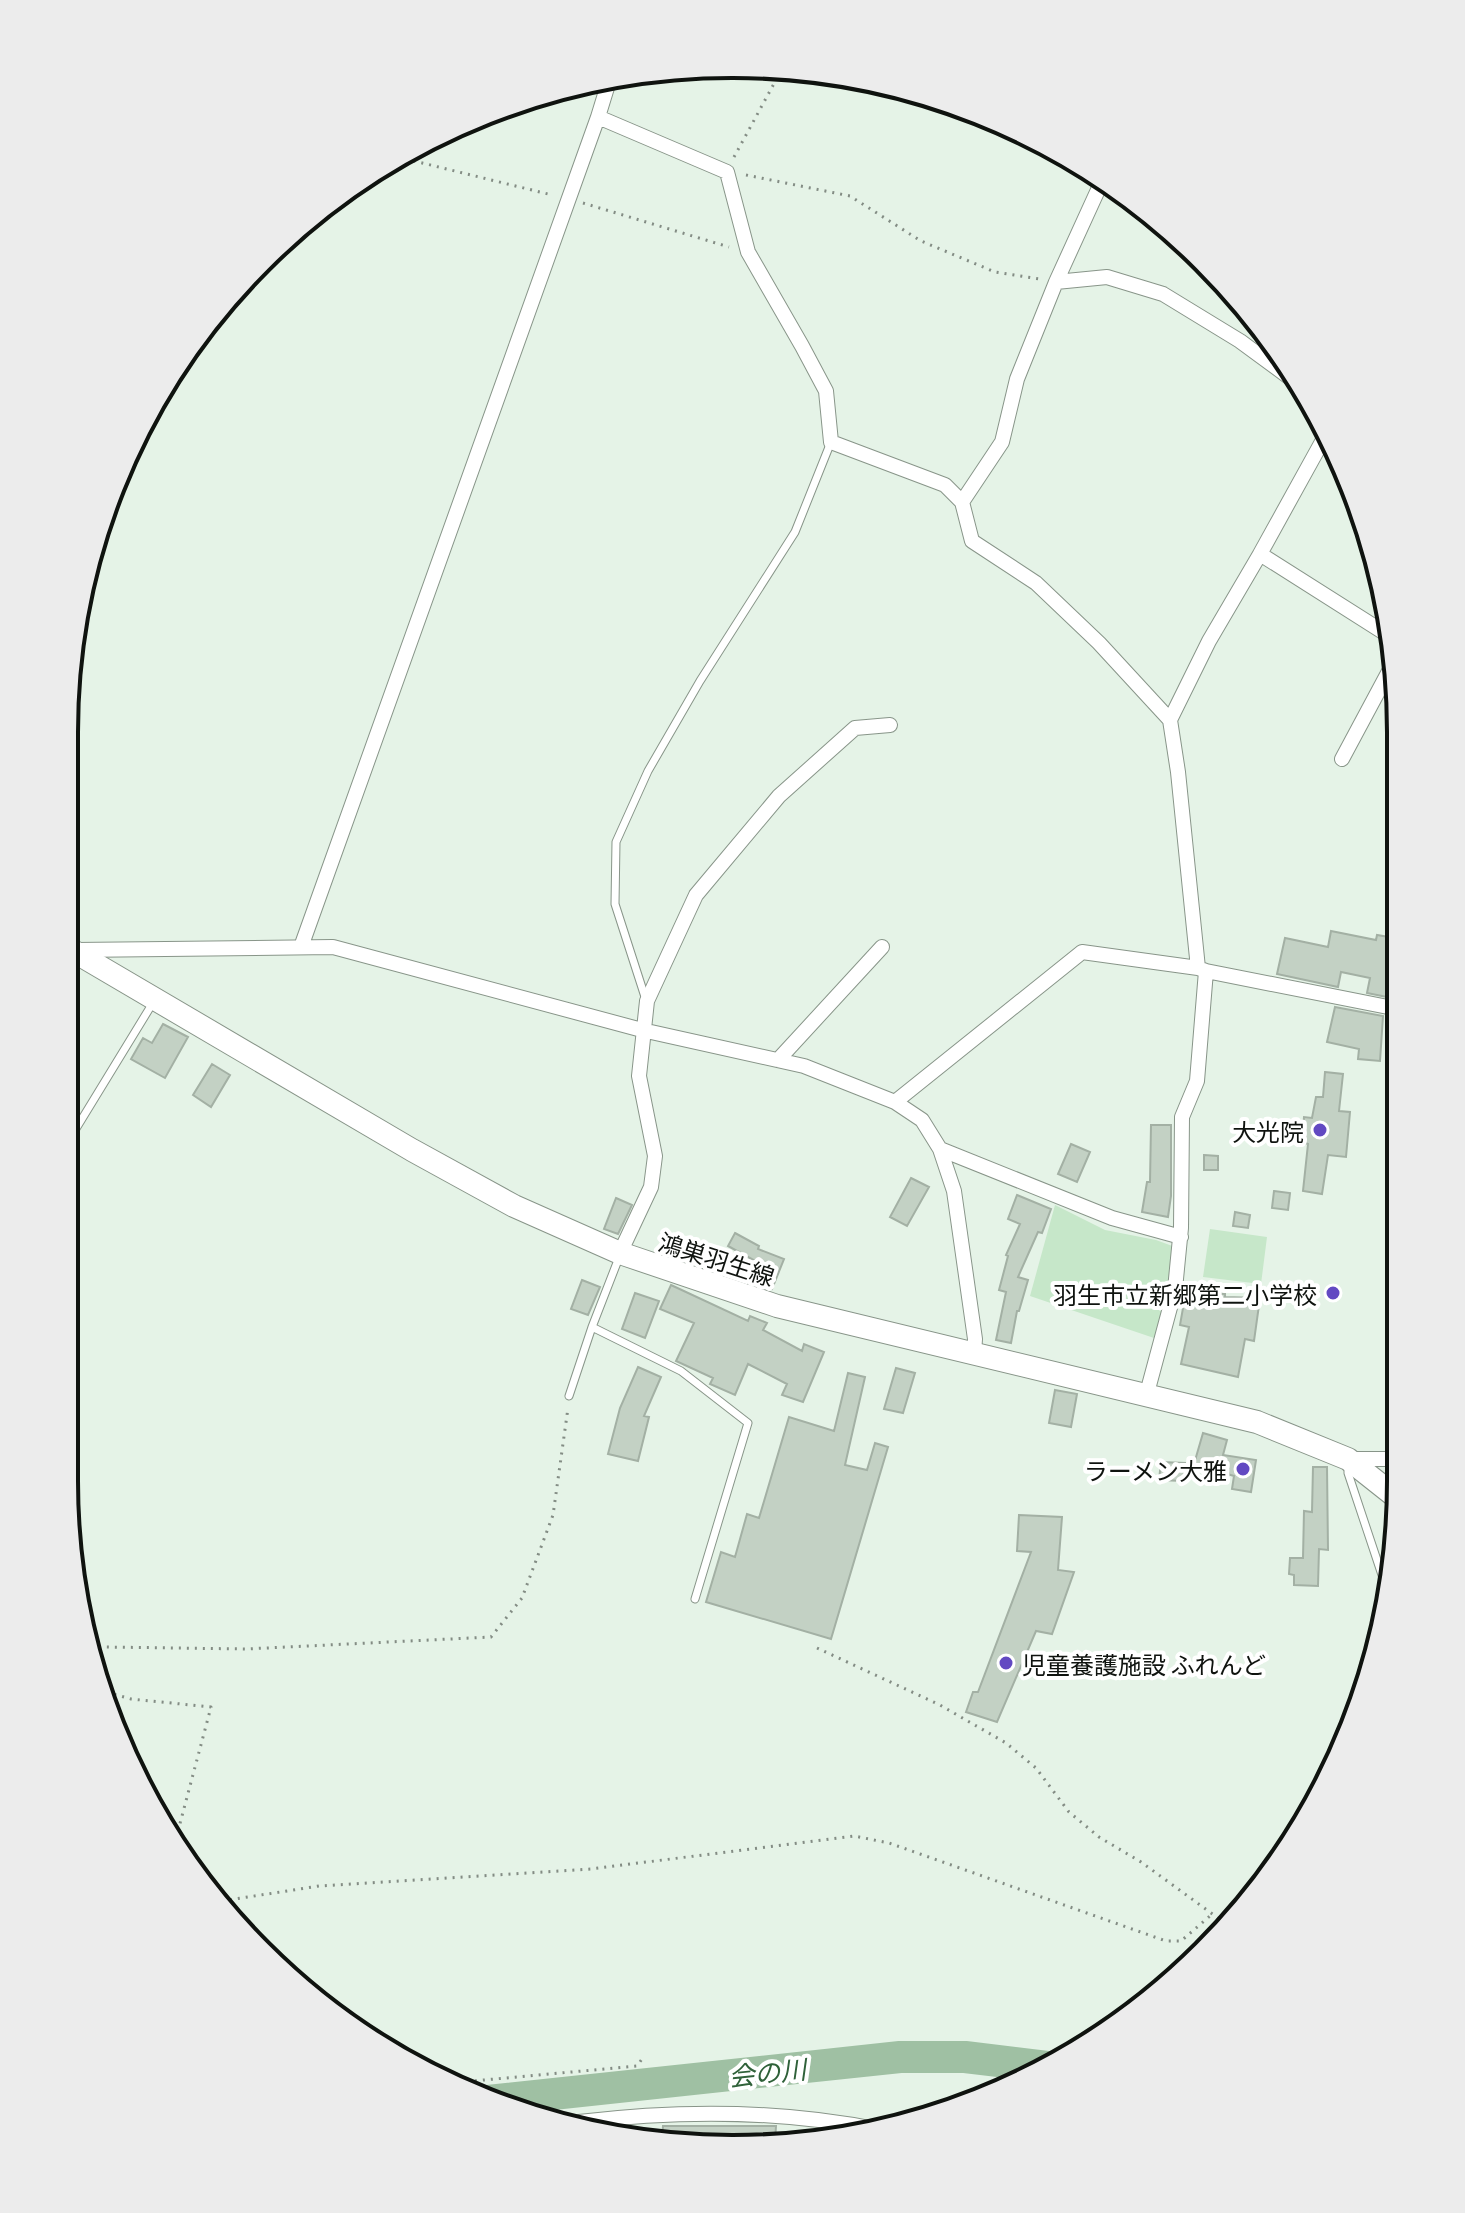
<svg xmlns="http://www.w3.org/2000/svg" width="1465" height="2213" font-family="Literata,'Noto Sans JP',serif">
	<rect width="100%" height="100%" fill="#e5f3e7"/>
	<path fill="#c6e7c9" d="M 1055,1205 L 1105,1230 L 1156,1240 L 1175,1247 L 1170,1285 L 1154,1338 L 1030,1296 Z
		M 1210,1229 L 1267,1237 L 1261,1284 L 1203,1277 Z"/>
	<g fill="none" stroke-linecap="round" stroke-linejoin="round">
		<path stroke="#9fc0a3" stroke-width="32" d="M 488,2101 L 900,2057 L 965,2057 L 1047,2067"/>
	</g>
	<path fill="#c3d1c4" stroke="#a3b0a4" stroke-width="2" d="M 1331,931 L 1376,940 L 1377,935 L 1395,938 L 1387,997 L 1367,993 L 1370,978 L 1341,972 L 1338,987 L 1277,974 L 1285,938 L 1328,947 Z
		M 1335,1007 L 1383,1016 L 1380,1061 L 1358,1059 L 1359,1049 L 1327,1042 Z
		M 163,1024 L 188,1037 L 165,1078 L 131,1059 L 143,1038 L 152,1043 Z
		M 212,1064 L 230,1075 L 211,1107 L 193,1095 Z
		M 1325,1072 L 1343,1074 L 1339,1111 L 1350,1112 L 1346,1157 L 1328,1155 L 1322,1194 L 1303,1191 L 1308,1144 L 1302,1142 L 1304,1117 L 1312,1118 L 1316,1097 L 1323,1097 Z
		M 1151,1125 L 1171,1125 L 1171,1196 L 1168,1217 L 1142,1212 L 1147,1182 L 1150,1182 Z
		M 1071,1144 L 1090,1152 L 1077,1182 L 1058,1174 Z
		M 1204,1155 L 1218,1156 L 1218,1170 L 1204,1170 Z
		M 911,1178 L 929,1187 L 907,1226 L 890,1217 Z
		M 1274,1191 L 1290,1193 L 1288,1210 L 1272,1208 Z
		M 1017,1195 L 1051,1209 L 1042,1233 L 1038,1232 L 1018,1277 L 1028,1280 L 1019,1311 L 1017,1311 L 1011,1343 L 996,1340 L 1006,1292 L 999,1290 L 1008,1256 L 1006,1255 L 1020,1224 L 1008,1219 Z
		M 616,1198 L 632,1205 L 618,1234 L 604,1229 Z
		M 1235,1212 L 1250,1215 L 1248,1228 L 1233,1226 Z
		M 735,1233 L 759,1246 L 758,1249 L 784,1259 L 772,1289 L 752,1282 L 759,1263 L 728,1246 Z
		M 582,1280 L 600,1287 L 588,1315 L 571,1309 Z
		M 671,1285 L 748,1321 L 750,1316 L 767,1323 L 763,1330 L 802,1351 L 804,1344 L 824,1352 L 803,1402 L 782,1395 L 787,1384 L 748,1364 L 735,1395 L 710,1384 L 713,1378 L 676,1361 L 694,1323 L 660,1309 Z
		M 1186,1291 L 1225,1294 L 1225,1297 L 1260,1298 L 1254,1341 L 1245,1339 L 1238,1377 L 1181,1364 L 1189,1327 L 1180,1325 Z
		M 635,1293 L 659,1301 L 645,1338 L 622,1329 Z
		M 638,1367 L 661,1377 L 644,1416 L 649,1417 L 638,1461 L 608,1454 L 620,1408 Z
		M 896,1368 L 915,1373 L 903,1413 L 884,1409 Z
		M 848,1373 L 865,1377 L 845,1465 L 867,1470 L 875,1443 L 888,1447 L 831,1639 L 706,1602 L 721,1552 L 735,1557 L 747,1514 L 759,1518 L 789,1417 L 834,1431 Z
		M 1055,1390 L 1077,1394 L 1071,1427 L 1049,1423 Z
		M 1203,1433 L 1227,1440 L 1223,1455 L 1256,1460 L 1251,1492 L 1232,1489 L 1234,1476 L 1194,1464 Z
		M 1161,1462 L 1185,1463 L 1183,1481 L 1159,1480 Z
		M 1313,1467 L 1327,1467 L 1328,1550 L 1319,1549 L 1318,1586 L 1294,1585 L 1294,1575 L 1289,1574 L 1290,1558 L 1303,1558 L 1304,1511 L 1312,1512 Z
		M 1019,1515 L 1062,1517 L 1058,1570 L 1074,1572 L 1052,1634 L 1036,1631 L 997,1722 L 966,1712 L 973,1692 L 978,1692 L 1031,1552 L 1017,1551 Z
		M 663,2126 L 776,2126 L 775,2142 L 688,2148 L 662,2141 Z"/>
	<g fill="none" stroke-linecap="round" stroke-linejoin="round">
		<g stroke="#889589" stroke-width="9">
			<path id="service" d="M 646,1000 L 615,904 L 616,842 L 648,771 L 700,681 L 795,532 L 831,442
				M 66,1145 L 154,1001
				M 592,1327 L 681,1371 L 748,1423 L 695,1599
				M 569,1396 L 592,1327 L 620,1255
				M 1348,1466 L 1348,1473 L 1388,1593"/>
		</g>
		<g stroke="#889589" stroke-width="16">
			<path id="minor" d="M 610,78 L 598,117 L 727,172 L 748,252 L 802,346 L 826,391 L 831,442 L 945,485 L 962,502
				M 1103,179 L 1056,282 L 1017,379 L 1002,442 L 962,502 L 972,541 L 1036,583 L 1099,643 L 1170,720
				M 1056,282 L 1107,277 L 1163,294 L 1240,341 L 1301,386
				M 1328,431 L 1260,554 L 1391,637
				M 1342,759 L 1395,660
				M 301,947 L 598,117
				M 75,950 L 333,947 L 642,1030 L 804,1066 L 895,1102 L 922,1120 L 940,1149 L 954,1191 L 975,1339 L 974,1353
				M 1206,971 L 1398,1009
				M 778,1060 L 882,947
				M 895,1102 L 1082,952 L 1198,968
				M 940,1149 L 1112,1218 L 1181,1237
				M 620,1253 L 651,1187 L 655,1156 L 639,1076 L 647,1001 L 696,895 L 779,796 L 855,728 L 890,725
				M 1147,1393 L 1175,1289 L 1181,1228 L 1182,1117 L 1197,1081 L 1206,971 L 1198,968 L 1178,772 L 1170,720 L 1209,641 L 1260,554
				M 1348,1459 L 1396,1459
				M 579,2122 C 678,2110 782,2110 880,2130"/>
		</g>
		<g stroke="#889589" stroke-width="24">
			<path id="primary" d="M 68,948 L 412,1150 L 514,1206 L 620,1253 L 777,1306 L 1257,1422 L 1348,1459 L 1396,1497"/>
		</g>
		<path stroke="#838c84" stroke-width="3" stroke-dasharray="2 6" stroke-linecap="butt" d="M 398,157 L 552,195
			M 734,157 L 782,69
			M 746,175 L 850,196 L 921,241 L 995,272 L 1040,279
			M 583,203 L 729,247
			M 91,1645 L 105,1647 L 246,1649 L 491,1637 L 522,1598 L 553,1515 L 568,1408
			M 817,1648 L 940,1705 L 1006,1743 L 1036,1768 L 1069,1812 L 1099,1837 L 1141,1862 L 1229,1926
			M 99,1690 L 131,1699 L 211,1707 L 174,1846
			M 222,1901 L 319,1886 L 591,1869 L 854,1836 L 889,1843 L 1166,1941 L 1181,1941 L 1211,1915
			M 451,2083 L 637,2066 L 642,2059"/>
		<use href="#service" stroke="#fff" stroke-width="7"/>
		<use href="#minor" stroke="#fff" stroke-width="14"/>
		<use href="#primary" stroke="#fff" stroke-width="22"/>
	</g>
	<g fill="#6249c2" stroke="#fff" stroke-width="3">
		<circle cx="1320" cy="1130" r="8"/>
		<circle cx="1333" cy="1293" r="8"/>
		<circle cx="1243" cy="1469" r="8"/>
		<circle cx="1006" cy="1663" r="8"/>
	</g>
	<g text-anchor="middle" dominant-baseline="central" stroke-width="8" stroke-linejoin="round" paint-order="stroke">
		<g font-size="24" fill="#0f130f" stroke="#fff" text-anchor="end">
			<text x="1304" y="1130">大光院</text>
			<text x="1317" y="1293">羽生市立新郷第二小学校</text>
			<text x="1227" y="1469">ラーメン大雅</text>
			<text x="1022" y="1663" text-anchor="start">児童養護施設 ふれんど</text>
		</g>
		<g font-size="24" fill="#0f130f" stroke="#fff">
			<text transform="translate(717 1258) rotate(18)">鴻巣羽生線</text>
		</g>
		<g font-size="26" font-style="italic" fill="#2f6139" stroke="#fff">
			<text transform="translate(767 2071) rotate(-6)">会の川</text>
		</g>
	</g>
	<path d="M0 0H1465V2213H0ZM732 78H733A654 654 0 0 1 1387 732V1481A654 654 0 0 1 733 2135H732A654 654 0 0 1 78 1481V732A654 654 0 0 1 732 78Z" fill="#ececec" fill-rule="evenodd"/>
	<path fill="none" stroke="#0f130f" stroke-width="4" d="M732 78H733A654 654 0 0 1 1387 732V1481A654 654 0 0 1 733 2135H732A654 654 0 0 1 78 1481V732A654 654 0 0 1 732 78Z"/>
</svg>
